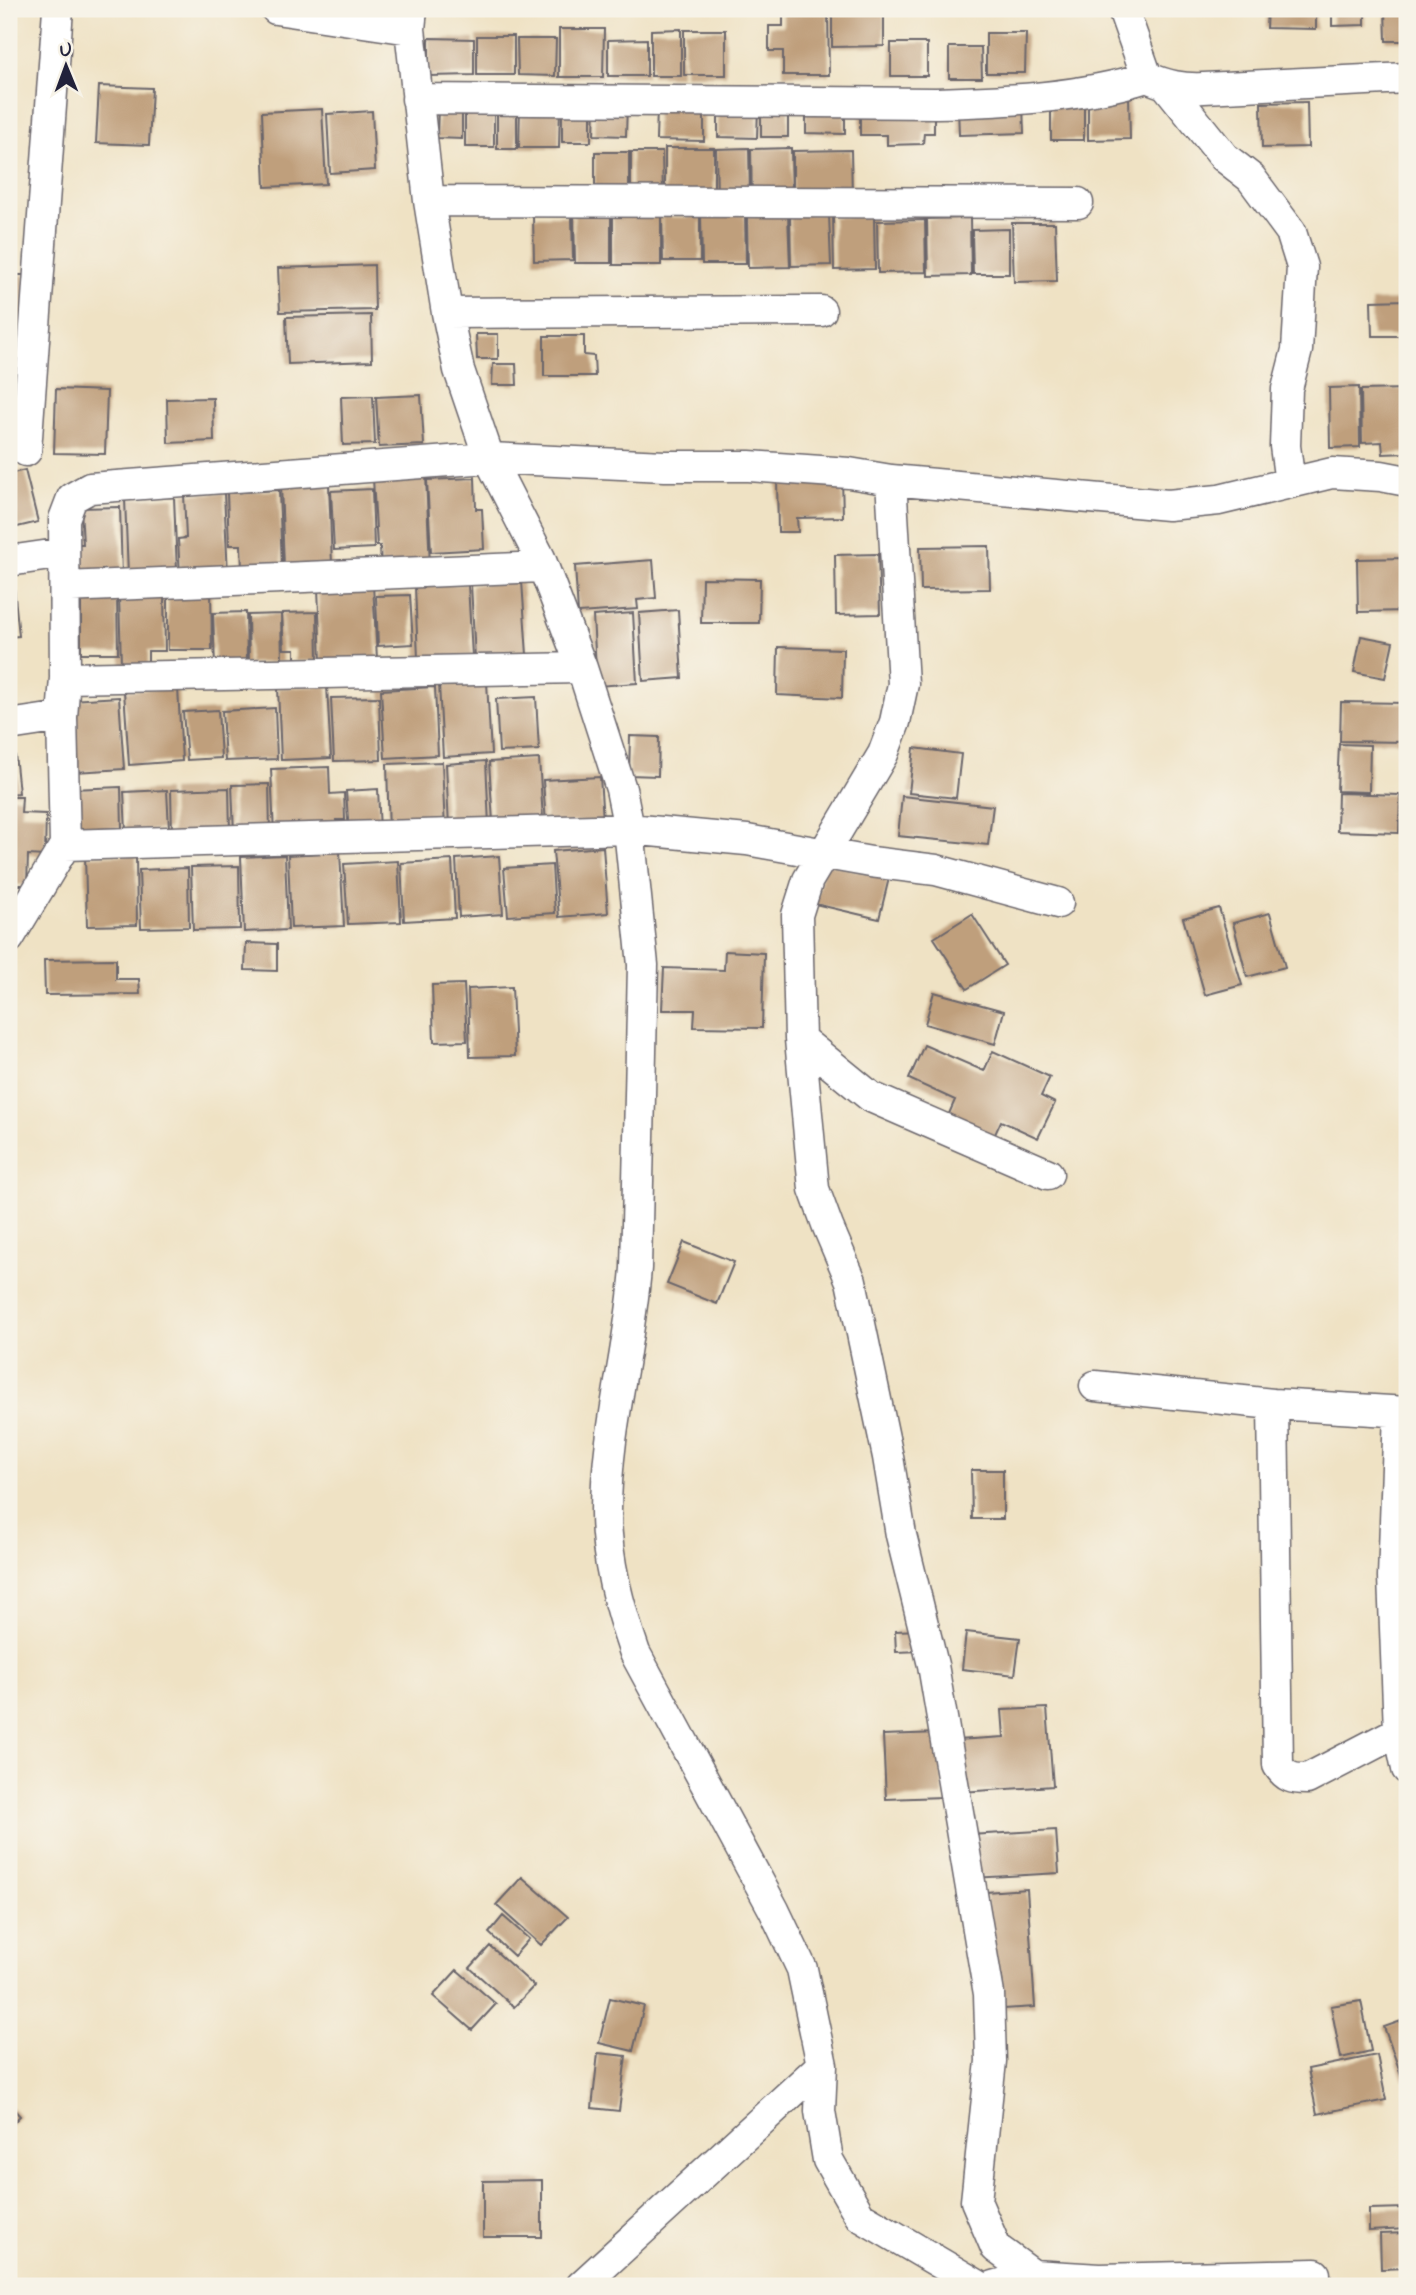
<svg xmlns="http://www.w3.org/2000/svg" width="1416" height="2295" font-family="Mynerve,sans-serif">
	<rect width="100%" height="100%" fill="#f7f3e8"/>
	<filter id="ink" filterUnits="userSpaceOnUse"><feTurbulence type="fractalNoise" baseFrequency=".0143" numOctaves="2"/><feDisplacementMap in="SourceGraphic" scale="14" xChannelSelector="R" yChannelSelector="G"/><feConvolveMatrix kernelMatrix="1 2 1 2 8 2 1 2 1" color-interpolation-filters="sRGB"/></filter>
	<filter id="wash" filterUnits="userSpaceOnUse"><feTurbulence type="fractalNoise" baseFrequency=".00686" numOctaves="4" result="noise"/><feDisplacementMap in="SourceGraphic" scale="28" xChannelSelector="R" yChannelSelector="G"/><feGaussianBlur stdDeviation="1.57" result="paint"/><feColorMatrix in="noise" values="0 0 0 0 0 0 0 0 0 0 0 0 0 0 0 0 0 1.4 0 .05"/><feComposite in="paint" operator="in"/></filter>
	<g filter="url(#wash)">
		<rect width="100%" height="100%" fill="#efe2c4"/>
		<g id="blocks">
			<path fill="#bf9f7c" d="M 783,9 L 828,9 L 829,75 L 783,75 L 783,51 L 769,51 L 769,26 L 783,26 Z
				M 832,9 L 884,9 L 884,46 L 832,47 Z
				M 1267,9 L 1316,9 L 1316,29 L 1266,28 Z
				M 1332,9 L 1365,9 L 1365,25 L 1332,26 Z
				M 1385,9 L 1407,9 L 1407,41 L 1386,41 Z
				M 559,29 L 604,29 L 603,77 L 559,77 Z
				M 681,29 L 681,76 L 651,76 L 651,30 Z
				M 684,30 L 726,30 L 726,75 L 684,75 Z
				M 986,33 L 1026,33 L 1025,73 L 986,73 Z
				M 477,36 L 514,36 L 514,75 L 477,75 Z
				M 429,38 L 474,39 L 474,75 L 429,76 Z
				M 517,39 L 556,39 L 555,76 L 518,75 Z
				M 647,39 L 647,76 L 608,76 L 608,40 Z
				M 891,43 L 927,43 L 927,76 L 891,76 Z
				M 949,47 L 981,47 L 982,78 L 949,78 Z
				M 99,86 L 152,88 L 149,145 L 96,143 Z
				M 1088,95 L 1129,95 L 1130,139 L 1088,140 Z
				M 1051,102 L 1084,102 L 1084,140 L 1051,140 Z
				M 1307,102 L 1308,147 L 1262,148 L 1261,103 Z
				M 562,103 L 591,103 L 591,142 L 562,142 Z
				M 595,104 L 627,104 L 626,136 L 594,135 Z
				M 465,105 L 494,105 L 494,147 L 465,147 Z
				M 497,105 L 517,105 L 517,149 L 497,149 Z
				M 520,105 L 560,105 L 559,148 L 519,148 Z
				M 761,105 L 788,106 L 788,137 L 761,137 Z
				M 1023,105 L 1024,133 L 959,135 L 958,107 Z
				M 934,106 L 934,133 L 924,133 L 923,144 L 887,145 L 887,135 L 860,135 L 860,107 Z
				M 438,107 L 462,107 L 462,139 L 437,138 Z
				M 657,107 L 704,107 L 704,141 L 656,140 Z
				M 718,107 L 758,107 L 757,138 L 718,137 Z
				M 322,109 L 326,184 L 265,187 L 262,112 Z
				M 372,111 L 375,170 L 330,173 L 327,114 Z
				M 806,111 L 845,112 L 845,134 L 806,133 Z
				M 665,148 L 714,148 L 714,198 L 665,198 Z
				M 749,148 L 750,198 L 717,199 L 716,149 Z
				M 791,148 L 792,199 L 752,200 L 751,149 Z
				M 851,150 L 852,197 L 793,197 L 793,151 Z
				M 595,152 L 629,152 L 629,193 L 595,192 Z
				M 631,152 L 662,152 L 663,196 L 631,192 Z
				M 574,214 L 611,214 L 611,263 L 575,263 Z
				M 661,214 L 661,265 L 613,265 L 613,215 Z
				M 829,214 L 831,265 L 791,266 L 790,215 Z
				M 701,215 L 745,215 L 746,264 L 702,264 Z
				M 788,215 L 790,267 L 748,268 L 747,216 Z
				M 533,216 L 572,216 L 573,260 L 534,261 Z
				M 662,217 L 700,217 L 700,261 L 663,261 Z
				M 833,217 L 874,217 L 875,269 L 834,270 Z
				M 970,218 L 971,275 L 928,276 L 927,219 Z
				M 925,220 L 926,272 L 878,273 L 877,221 Z
				M 1012,223 L 1055,223 L 1057,281 L 1014,282 Z
				M 1009,229 L 1009,274 L 973,274 L 972,230 Z
				M 374,265 L 375,310 L 280,312 L 278,268 Z
				M 9,275 L 24,275 L 25,330 L 9,330 Z
				M 1407,300 L 1407,336 L 1372,336 L 1371,301 Z
				M 371,315 L 372,361 L 288,364 L 286,317 Z
				M 476,334 L 498,334 L 498,359 L 477,359 Z
				M 544,336 L 584,336 L 584,355 L 594,356 L 595,376 L 544,376 Z
				M 493,364 L 516,364 L 517,385 L 492,385 Z
				M 1359,387 L 1360,447 L 1330,448 L 1329,388 Z
				M 56,389 L 107,391 L 105,454 L 54,453 Z
				M 1407,389 L 1407,453 L 1383,454 L 1382,442 L 1362,443 L 1361,390 Z
				M 421,395 L 424,445 L 379,447 L 376,397 Z
				M 373,396 L 375,444 L 343,445 L 341,397 Z
				M 213,398 L 214,441 L 168,443 L 167,399 Z
				M 25,470 L 38,522 L 9,529 L 9,474 Z
				M 426,476 L 430,567 L 381,570 L 380,546 L 377,546 L 373,478 Z
				M 475,478 L 476,509 L 482,509 L 484,549 L 431,552 L 427,480 Z
				M 777,478 L 842,478 L 843,517 L 797,518 L 798,532 L 778,532 Z
				M 329,483 L 332,565 L 284,567 L 281,484 Z
				M 372,489 L 374,548 L 334,550 L 331,491 Z
				M 279,490 L 282,567 L 242,568 L 241,545 L 229,545 L 227,493 Z
				M 224,493 L 228,575 L 180,576 L 178,539 L 186,538 L 184,494 Z
				M 174,497 L 177,572 L 128,574 L 125,499 Z
				M 120,507 L 122,577 L 78,579 L 77,544 L 83,544 L 81,508 Z
				M 989,546 L 990,589 L 921,590 L 920,547 Z
				M 878,554 L 880,614 L 836,615 L 835,555 Z
				M 1407,558 L 1407,611 L 1358,612 L 1357,559 Z
				M 653,560 L 656,598 L 637,600 L 638,609 L 578,613 L 575,566 Z
				M 702,578 L 760,579 L 759,623 L 701,623 Z
				M 522,581 L 527,655 L 475,658 L 471,585 Z
				M 468,584 L 472,656 L 418,659 L 415,586 Z
				M 373,585 L 377,659 L 321,662 L 318,588 Z
				M 9,587 L 14,587 L 19,636 L 9,637 Z
				M 211,591 L 212,650 L 168,650 L 168,592 Z
				M 164,592 L 165,651 L 148,651 L 148,665 L 121,665 L 119,593 Z
				M 410,595 L 413,644 L 378,646 L 376,596 Z
				M 81,598 L 117,598 L 118,653 L 81,653 Z
				M 678,610 L 682,678 L 643,681 L 639,613 Z
				M 246,612 L 247,665 L 215,666 L 213,613 Z
				M 317,612 L 318,661 L 295,661 L 295,649 L 284,649 L 282,613 Z
				M 633,613 L 637,683 L 597,686 L 593,616 Z
				M 281,614 L 282,662 L 249,663 L 248,615 Z
				M 1361,636 L 1393,642 L 1385,678 L 1354,672 Z
				M 778,647 L 843,649 L 842,698 L 777,695 Z
				M 487,682 L 491,754 L 443,757 L 439,684 Z
				M 327,686 L 331,758 L 281,760 L 278,688 Z
				M 435,687 L 438,755 L 385,758 L 381,690 Z
				M 178,688 L 182,761 L 129,765 L 124,691 Z
				M 119,697 L 124,769 L 75,772 L 71,700 Z
				M 379,697 L 381,760 L 334,761 L 331,698 Z
				M 536,697 L 539,750 L 499,752 L 496,699 Z
				M 1341,702 L 1407,703 L 1407,742 L 1340,741 Z
				M 275,708 L 277,759 L 225,761 L 222,711 Z
				M 218,710 L 221,758 L 187,760 L 183,712 Z
				M 630,736 L 659,737 L 658,776 L 629,775 Z
				M 1339,744 L 1370,745 L 1369,792 L 1337,791 Z
				M 914,748 L 961,754 L 956,798 L 909,793 Z
				M 15,754 L 19,793 L 9,794 L 9,755 Z
				M 539,759 L 543,819 L 493,822 L 489,762 Z
				M 486,761 L 489,825 L 449,827 L 446,764 Z
				M 442,762 L 445,830 L 389,833 L 387,764 Z
				M 329,767 L 330,794 L 344,793 L 345,820 L 336,820 L 337,831 L 274,834 L 271,769 Z
				M 600,777 L 603,821 L 546,824 L 543,780 Z
				M 269,784 L 270,833 L 234,834 L 232,785 Z
				M 121,787 L 122,828 L 73,830 L 72,789 Z
				M 229,788 L 230,832 L 172,834 L 171,790 Z
				M 378,789 L 380,831 L 349,833 L 346,791 Z
				M 167,790 L 169,829 L 126,831 L 124,792 Z
				M 1338,793 L 1400,795 L 1399,833 L 1337,831 Z
				M 902,796 L 993,806 L 988,845 L 898,836 Z
				M 9,797 L 22,797 L 21,813 L 46,814 L 45,856 L 28,855 L 27,885 L 9,885 Z
				M 603,847 L 608,913 L 559,917 L 553,851 Z
				M 340,852 L 344,926 L 291,928 L 288,855 Z
				M 136,855 L 137,925 L 87,926 L 85,856 Z
				M 285,855 L 288,930 L 244,932 L 241,857 Z
				M 499,856 L 503,914 L 459,917 L 456,859 Z
				M 452,860 L 455,918 L 404,921 L 401,863 Z
				M 398,861 L 401,922 L 348,924 L 344,864 Z
				M 825,863 L 889,878 L 879,919 L 815,904 Z
				M 552,865 L 555,913 L 508,916 L 504,868 Z
				M 239,866 L 240,929 L 193,930 L 191,867 Z
				M 188,868 L 189,927 L 141,928 L 139,870 Z
				M 1219,908 L 1242,985 L 1205,995 L 1183,918 Z
				M 1270,913 L 1285,967 L 1247,977 L 1233,923 Z
				M 972,914 L 1005,965 L 967,989 L 934,938 Z
				M 246,943 L 277,944 L 277,971 L 245,970 Z
				M 725,951 L 764,953 L 762,1028 L 694,1027 L 695,1010 L 662,1010 L 664,968 L 724,970 Z
				M 116,959 L 116,979 L 139,979 L 140,994 L 45,995 L 44,960 Z
				M 464,984 L 467,1041 L 434,1042 L 432,985 Z
				M 512,987 L 515,1056 L 470,1057 L 468,989 Z
				M 934,992 L 1004,1011 L 995,1044 L 925,1024 Z
				M 924,1045 L 984,1071 L 993,1051 L 1050,1077 L 1041,1096 L 1055,1103 L 1038,1138 L 1001,1121 L 991,1143 L 945,1123 L 955,1100 L 909,1079 Z
				M 684,1242 L 734,1262 L 717,1304 L 667,1284 Z
				M 971,1470 L 1003,1470 L 1003,1519 L 972,1519 Z
				M 921,1630 L 922,1651 L 896,1652 L 895,1631 Z
				M 966,1632 L 1020,1638 L 1015,1675 L 962,1669 Z
				M 1047,1708 L 1053,1786 L 961,1792 L 957,1740 L 1004,1737 L 1002,1710 Z
				M 940,1733 L 943,1797 L 886,1799 L 883,1735 Z
				M 1056,1830 L 1059,1873 L 972,1878 L 969,1835 Z
				M 522,1877 L 568,1917 L 541,1945 L 496,1905 Z
				M 1027,1889 L 1035,2007 L 1004,2009 L 1002,1977 L 993,1978 L 986,1892 Z
				M 503,1916 L 529,1939 L 514,1956 L 489,1933 Z
				M 490,1946 L 534,1986 L 514,2007 L 470,1968 Z
				M 457,1970 L 496,2004 L 472,2030 L 433,1996 Z
				M 610,1998 L 644,2006 L 633,2051 L 599,2043 Z
				M 1361,2001 L 1371,2051 L 1341,2058 L 1331,2006 Z
				M 1407,2019 L 1407,2078 L 1403,2080 L 1384,2027 Z
				M 598,2053 L 626,2056 L 619,2111 L 592,2108 Z
				M 1377,2055 L 1386,2100 L 1317,2114 L 1308,2069 Z
				M 9,2104 L 20,2116 L 9,2127 Z
				M 542,2180 L 542,2237 L 483,2237 L 483,2181 Z
				M 1407,2208 L 1407,2229 L 1369,2231 L 1369,2209 Z
				M 1407,2233 L 1407,2268 L 1381,2269 L 1380,2234 Z"/>
		</g>
	</g>
	<g filter="url(#ink)">
		<use href="#blocks" fill-opacity="0" stroke="#6a656b" stroke-width="2"/>
		<g fill="none" stroke-linecap="round" stroke-linejoin="round">
			<g stroke="#6a656b" stroke-width="33">
				<path id="minor" d="M 276,9 L 410,29
					M 1123,9 L 1147,77 C 1167,86 1183,89 1204,88 L 1407,78
					M 1167,86 L 1224,157 L 1251,178 L 1291,232 L 1302,267 L 1297,350 L 1287,389 L 1285,446 L 1290,483
					M 417,99 L 936,103 C 1007,101 1080,98 1147,77
					M 429,201 L 1078,203
					M 447,313 L 821,311
					M 26,451 L 58,9
					M 891,480 L 903,684 L 895,722 L 883,754 L 808,880 L 797,915 L 800,1039 L 871,1097 L 1048,1174
					M 9,561 L 64,553
					M 65,587 L 543,567
					M 65,678 L 582,668
					M 9,725 L 62,717
					M 65,845 L 629,829 L 621,789 L 582,668 L 540,558 L 489,458 L 459,370 L 447,313 L 429,201 L 410,29 L 412,9
					M 9,938 L 65,845 L 62,717 L 65,678 L 64,519 L 72,498 L 90,488 L 489,458 L 665,466 L 749,466 L 849,473 L 891,480 L 1168,505 L 1219,500 L 1332,473 L 1381,476 L 1407,481
					M 800,1039 L 814,1189 L 828,1227 L 851,1281 L 888,1457 L 901,1535 L 933,1665 L 989,1994 L 991,2061 L 976,2201 L 996,2248 L 1033,2275 L 994,2286
					M 1095,1386 L 1273,1404 L 1407,1412
					M 1273,1404 L 1278,1765 C 1286,1778 1293,1779 1307,1779 L 1407,1727
					M 1399,1412 L 1393,1577 L 1399,1731 L 1407,1769
					M 1033,2275 L 1100,2279 L 1315,2274
					M 581,2286 L 822,2065
					M 979,2286 L 860,2216 L 828,2160 L 820,2111 L 822,2065 L 802,1969 L 774,1910 L 635,1653 C 619,1607 606,1560 606,1512 C 606,1430 630,1349 636,1268 L 643,965 L 629,829 L 747,840 L 871,862 L 936,870 L 1058,903"/>
			</g>
			<use href="#minor" stroke="#fff" stroke-width="30"/>
		</g>
	</g>
	<rect width="1416" height="2295" fill="none" stroke="#f7f3e8" stroke-width="35"/>
	<g transform="translate(66 66) rotate(359)" stroke="#f7f3e8" stroke-width="5" paint-order="stroke">
	<path d="M0-5L12 26L0 18L-12 26Z" fill="#22223b"/>
	<text y="-10" font-size="19" font-weight="bold" text-anchor="middle" fill="#22223b">U</text>
	</g>
</svg>
